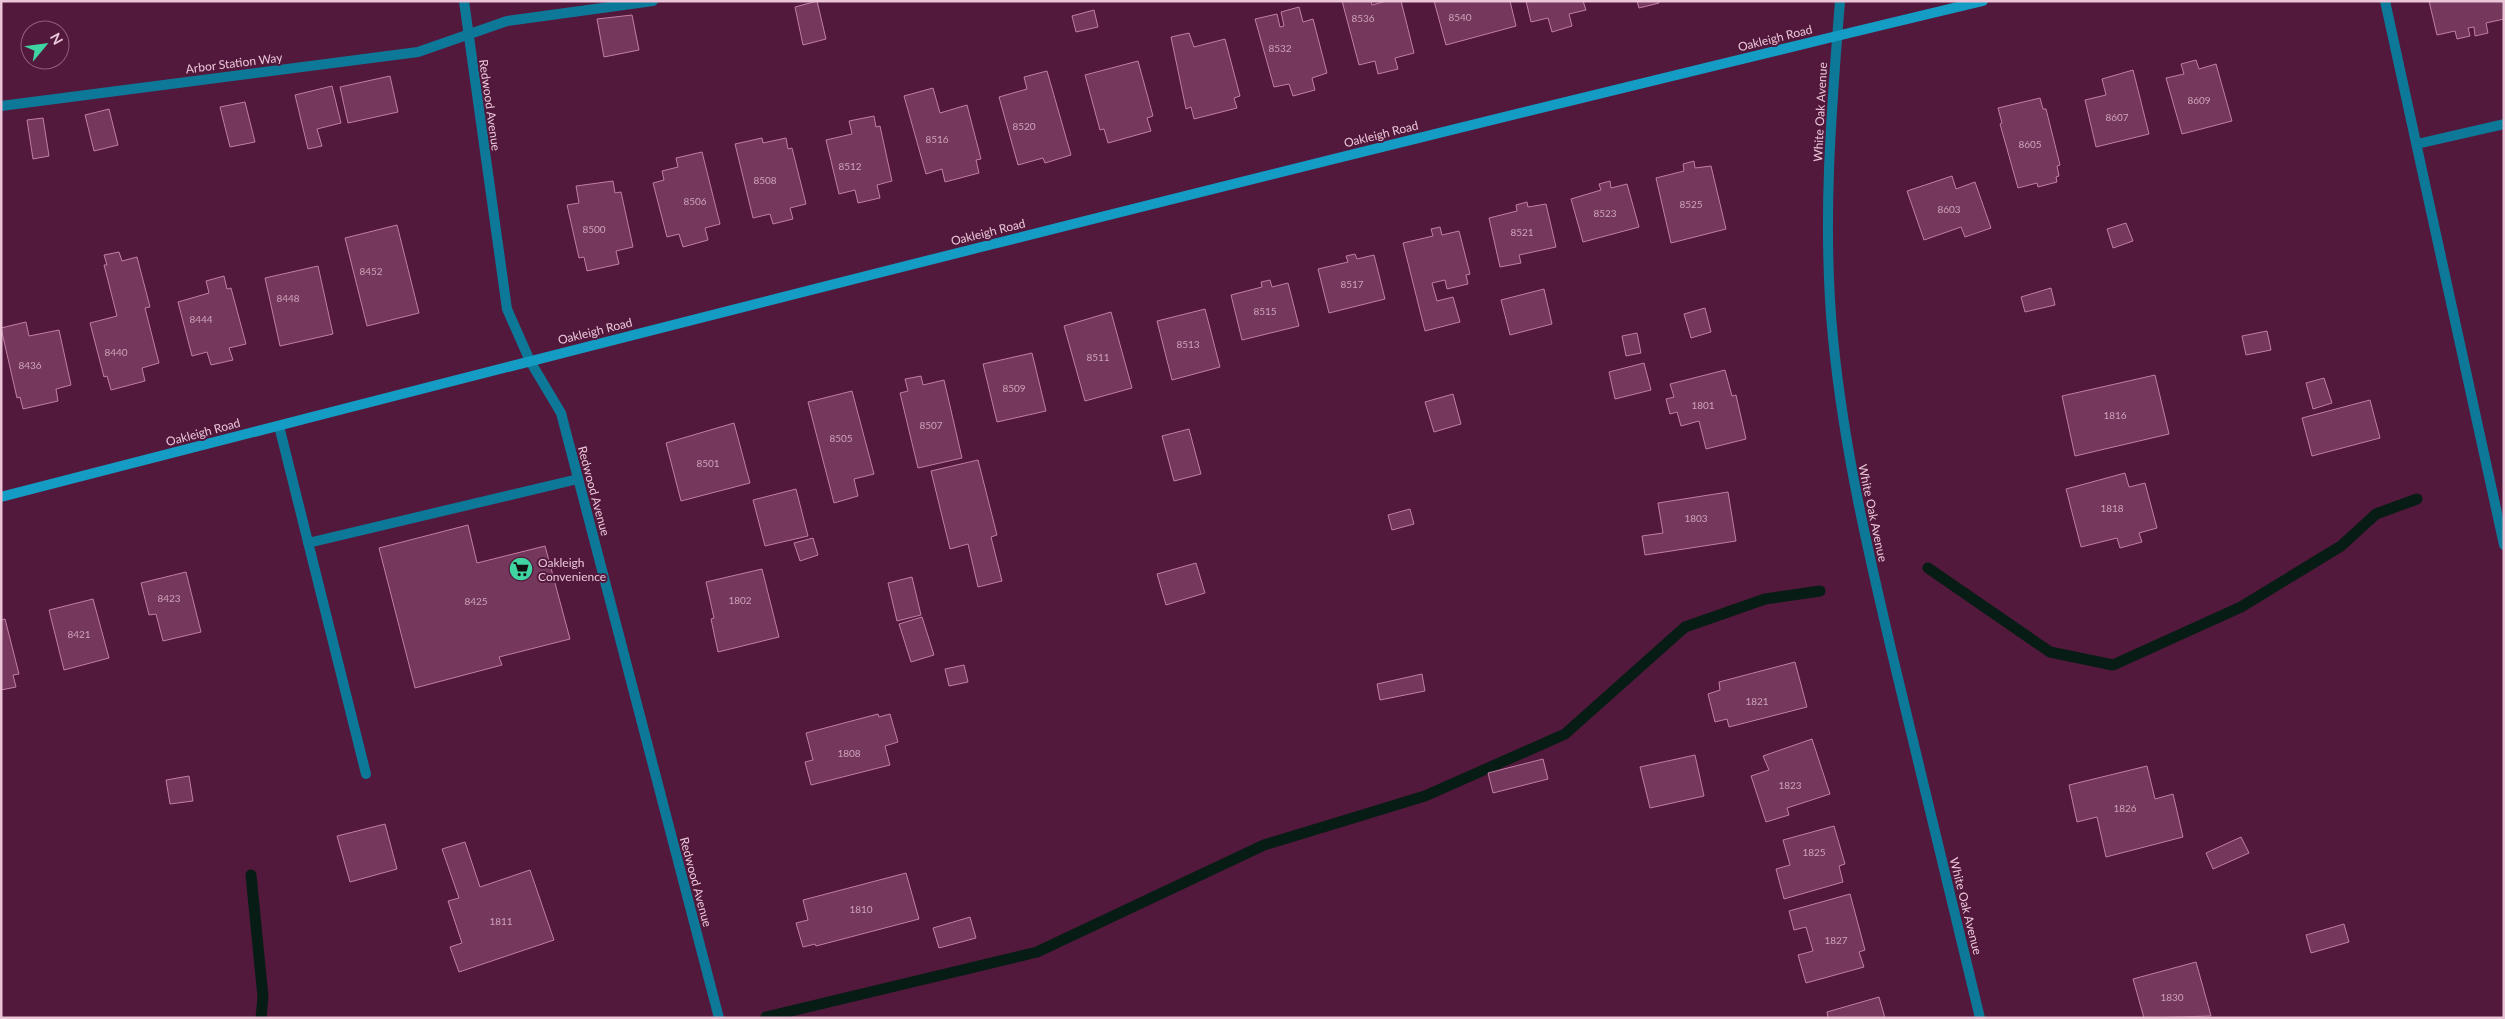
<svg xmlns="http://www.w3.org/2000/svg" width="2505" height="1019" font-family="Lato,sans-serif">
	<rect width="100%" height="100%" fill="#52193c"/>
	<g fill="none" stroke-linecap="round" stroke-linejoin="round">
		<path stroke="#071c14" stroke-width="11" d="M 1928,568 L 2050,652 L 2113,665 L 2241,607 L 2341,546 L 2376,514 L 2417,499
			M 251,875 L 263,997 L 261,1018
			M 766,1017 L 1037,952 L 1264,845 L 1425,796 L 1565,734 L 1685,627 L 1765,599 L 1820,591"/>
	</g>
	<path fill="#75385c" stroke="#c27ea3" d="M 817,1 L 826,39 L 803,45 L 795,7 Z
		M 1342,1 L 1371,1 L 1372,5 L 1386,1 L 1401,1 L 1414,53 L 1395,58 L 1398,69 L 1378,74 L 1375,61 L 1359,65 Z
		M 1434,1 L 1510,1 L 1516,26 L 1446,45 Z
		M 1526,1 L 1583,1 L 1586,10 L 1569,14 L 1572,26 L 1552,32 L 1548,18 L 1531,22 Z
		M 1637,1 L 1659,1 L 1659,3 L 1639,8 Z
		M 2429,1 L 2504,1 L 2504,19 L 2486,23 L 2488,33 L 2475,36 L 2474,27 L 2468,28 L 2470,36 L 2457,39 L 2455,31 L 2437,35 Z
		M 1299,7 L 1303,22 L 1313,19 L 1327,73 L 1312,78 L 1315,90 L 1293,96 L 1289,84 L 1274,87 L 1255,19 L 1277,14 L 1280,27 L 1284,26 L 1281,12 Z
		M 1094,10 L 1098,27 L 1076,32 L 1072,16 Z
		M 632,15 L 639,50 L 604,57 L 597,19 Z
		M 1189,33 L 1194,47 L 1225,39 L 1240,96 L 1234,98 L 1237,108 L 1194,119 L 1191,107 L 1186,109 L 1171,37 Z
		M 2196,60 L 2199,69 L 2216,64 L 2232,121 L 2182,134 L 2166,78 L 2184,74 L 2181,64 Z
		M 1138,61 L 1153,116 L 1147,118 L 1151,131 L 1108,143 L 1104,129 L 1100,130 L 1085,75 Z
		M 2133,70 L 2149,134 L 2096,147 L 2085,100 L 2106,95 L 2102,79 Z
		M 1047,71 L 1071,155 L 1045,163 L 1043,158 L 1018,165 L 999,97 L 1027,89 L 1024,77 Z
		M 390,76 L 398,112 L 348,123 L 340,87 Z
		M 332,86 L 341,123 L 317,129 L 322,146 L 308,149 L 295,95 Z
		M 933,88 L 940,113 L 967,105 L 981,159 L 976,160 L 979,173 L 945,182 L 942,169 L 926,174 L 904,96 Z
		M 2040,98 L 2043,109 L 2046,109 L 2060,165 L 2057,166 L 2059,176 L 2056,177 L 2057,182 L 2038,187 L 2037,183 L 2018,188 L 2000,124 L 2002,123 L 1998,108 Z
		M 245,102 L 255,142 L 230,147 L 220,107 Z
		M 109,109 L 118,145 L 94,151 L 85,115 Z
		M 874,116 L 876,127 L 880,126 L 892,181 L 877,185 L 880,198 L 858,203 L 855,190 L 839,194 L 826,140 L 852,134 L 849,121 Z
		M 43,118 L 49,156 L 33,159 L 27,120 Z
		M 762,138 L 763,143 L 786,138 L 788,149 L 792,148 L 806,204 L 790,208 L 793,219 L 773,224 L 770,214 L 753,218 L 735,144 Z
		M 702,152 L 720,224 L 705,228 L 708,240 L 683,247 L 679,234 L 667,237 L 653,183 L 664,180 L 662,171 L 678,167 L 676,158 Z
		M 1694,161 L 1695,168 L 1711,166 L 1726,229 L 1671,243 L 1656,178 L 1684,171 L 1683,164 Z
		M 1952,176 L 1956,189 L 1975,182 L 1991,228 L 1965,237 L 1961,227 L 1924,240 L 1907,191 Z
		M 613,181 L 615,193 L 621,192 L 633,247 L 616,251 L 619,264 L 587,271 L 584,257 L 579,258 L 567,205 L 579,203 L 576,186 Z
		M 1610,181 L 1611,188 L 1627,184 L 1639,227 L 1583,242 L 1571,199 L 1601,190 L 1599,184 Z
		M 1527,202 L 1528,207 L 1546,204 L 1556,247 L 1519,255 L 1521,263 L 1500,267 L 1489,218 L 1517,211 L 1516,205 Z
		M 2126,223 L 2133,241 L 2113,248 L 2107,229 Z
		M 397,225 L 419,313 L 367,326 L 345,238 Z
		M 1440,227 L 1442,235 L 1459,231 L 1470,274 L 1466,275 L 1468,284 L 1447,289 L 1445,280 L 1432,283 L 1437,301 L 1453,297 L 1460,322 L 1425,331 L 1403,243 L 1433,236 L 1431,229 Z
		M 119,252 L 122,261 L 137,257 L 150,307 L 145,308 L 159,363 L 142,368 L 145,381 L 111,390 L 107,376 L 104,377 L 90,323 L 117,316 L 104,265 L 107,265 L 104,255 Z
		M 1355,254 L 1357,259 L 1374,255 L 1385,299 L 1329,313 L 1318,269 L 1348,262 L 1346,256 Z
		M 318,266 L 333,334 L 280,346 L 265,278 Z
		M 224,276 L 227,289 L 231,288 L 246,344 L 229,348 L 233,360 L 211,365 L 207,352 L 192,356 L 178,302 L 209,293 L 206,281 Z
		M 1270,280 L 1272,287 L 1288,283 L 1299,326 L 1242,340 L 1231,295 L 1262,287 L 1261,282 Z
		M 2051,288 L 2055,305 L 2025,312 L 2021,297 Z
		M 1544,289 L 1552,324 L 1510,335 L 1501,300 Z
		M 1705,308 L 1711,332 L 1691,338 L 1684,314 Z
		M 1205,309 L 1220,367 L 1172,380 L 1157,321 Z
		M 1111,312 L 1132,388 L 1085,401 L 1064,326 Z
		M 26,322 L 29,336 L 59,330 L 71,385 L 56,389 L 58,401 L 23,409 L 20,397 L 17,398 L 1,328 Z
		M 2267,331 L 2271,350 L 2246,355 L 2242,336 Z
		M 1637,333 L 1641,353 L 1626,356 L 1622,336 Z
		M 1032,353 L 1046,411 L 997,422 L 983,364 Z
		M 1644,363 L 1651,390 L 1615,399 L 1609,372 Z
		M 1725,370 L 1732,396 L 1736,395 L 1746,439 L 1706,449 L 1699,421 L 1681,426 L 1677,412 L 1670,414 L 1666,399 L 1674,397 L 1670,384 Z
		M 2155,375 L 2169,434 L 2075,456 L 2062,396 Z
		M 921,376 L 923,385 L 944,380 L 962,458 L 918,468 L 900,393 L 908,391 L 905,379 Z
		M 2324,378 L 2332,403 L 2313,409 L 2306,383 Z
		M 852,391 L 874,474 L 854,479 L 858,496 L 834,503 L 808,402 Z
		M 1453,394 L 1461,424 L 1434,432 L 1425,402 Z
		M 2370,400 L 2380,438 L 2312,456 L 2302,418 Z
		M 734,423 L 750,483 L 681,501 L 666,443 Z
		M 1189,429 L 1201,474 L 1174,481 L 1162,436 Z
		M 978,460 L 997,535 L 991,537 L 1002,581 L 978,587 L 968,544 L 950,549 L 931,471 Z
		M 2125,473 L 2129,487 L 2145,483 L 2157,528 L 2139,533 L 2142,542 L 2120,548 L 2117,538 L 2081,547 L 2066,489 Z
		M 796,489 L 808,536 L 765,546 L 753,500 Z
		M 1728,492 L 1736,541 L 1645,555 L 1642,536 L 1663,533 L 1658,503 Z
		M 1410,509 L 1414,524 L 1392,530 L 1388,515 Z
		M 468,525 L 477,563 L 545,546 L 570,639 L 499,657 L 502,665 L 415,688 L 379,548 Z
		M 813,538 L 818,555 L 800,561 L 794,543 Z
		M 1196,563 L 1205,593 L 1166,605 L 1157,574 Z
		M 762,569 L 779,637 L 718,652 L 711,619 L 714,618 L 706,582 Z
		M 186,572 L 201,632 L 163,641 L 156,614 L 149,615 L 141,583 Z
		M 912,577 L 921,615 L 897,621 L 888,583 Z
		M 93,599 L 109,658 L 64,670 L 49,610 Z
		M 922,617 L 934,655 L 911,662 L 899,624 Z
		M 5,619 L 19,674 L 13,675 L 16,687 L 1,690 L 1,620 Z
		M 1795,662 L 1807,707 L 1729,727 L 1727,719 L 1715,722 L 1708,694 L 1720,690 L 1719,682 Z
		M 964,665 L 968,682 L 949,686 L 945,669 Z
		M 1422,674 L 1425,691 L 1380,700 L 1377,684 Z
		M 878,714 L 879,717 L 890,714 L 898,742 L 885,746 L 890,765 L 811,785 L 805,762 L 813,760 L 806,733 Z
		M 1812,739 L 1830,794 L 1787,808 L 1789,815 L 1766,822 L 1751,776 L 1769,770 L 1763,756 Z
		M 1695,755 L 1704,796 L 1650,808 L 1640,767 Z
		M 1543,759 L 1548,779 L 1493,793 L 1488,773 Z
		M 2147,766 L 2155,799 L 2173,794 L 2183,837 L 2106,857 L 2097,817 L 2077,822 L 2069,785 Z
		M 189,776 L 193,801 L 170,804 L 166,780 Z
		M 385,824 L 397,869 L 350,882 L 337,836 Z
		M 1834,826 L 1845,864 L 1839,866 L 1843,882 L 1784,899 L 1776,869 L 1790,865 L 1783,840 Z
		M 2241,837 L 2249,853 L 2213,869 L 2206,853 Z
		M 465,842 L 480,887 L 530,870 L 554,940 L 459,972 L 450,947 L 462,943 L 448,901 L 459,898 L 442,849 Z
		M 906,873 L 919,919 L 816,946 L 815,944 L 803,947 L 796,923 L 808,920 L 803,900 Z
		M 1850,894 L 1865,950 L 1859,952 L 1864,967 L 1806,983 L 1798,955 L 1813,951 L 1806,927 L 1794,930 L 1789,911 Z
		M 970,917 L 976,938 L 939,948 L 933,928 Z
		M 2344,924 L 2349,942 L 2311,953 L 2306,935 Z
		M 2196,962 L 2211,1016 L 2144,1018 L 2133,979 Z
		M 1879,997 L 1885,1018 L 1828,1018 L 1827,1012 Z"/>
	<g fill="none" stroke-linecap="round" stroke-linejoin="round">
		<path stroke="#0e7898" stroke-width="10" d="M 2385,1 L 2504,545
			M 1,106 L 418,52 L 507,21 L 653,1
			M 2417,144 L 2504,124
			M 279,426 L 366,774
			M 308,543 L 578,479"/>
		<path stroke="#0e7898" stroke-width="10" d="M 464,1 L 507,309 L 530,361 L 561,413 L 719,1018
			M 1840,1 C 1831,113 1822,226 1833,338 C 1844,451 1870,560 1896,670 C 1924,786 1952,902 1980,1018"/>
		<path stroke="#159cc4" stroke-width="10" d="M 1,497 C 661,327 1321,159 1983,1"/>
	</g>
	<defs>
		<g id="supermarket-disc" transform="scale(1.25)"><circle r="9.5" fill="#40d4a2" stroke="#52193c"/><path d="M-6-5.5h2.5l.6 2H6L4.5 2H-2.5L-4.4-4H-6ZM-1.5 3.2a1.3 1.3 0 1 0 .1 0ZM3 3.2a1.3 1.3 0 1 0 .1 0Z" fill="#111"/></g>
	</defs>
	<g fill-rule="evenodd">
		<use href="#supermarket-disc" x="521" y="569"/>
	</g>
	<g text-anchor="middle" dominant-baseline="central" stroke-width="4" stroke-linejoin="round" paint-order="stroke">
		<g font-size="10" fill="#cda2b9">
			<text x="1460" y="17">8540</text>
			<text x="1363" y="18">8536</text>
			<text x="1280" y="48">8532</text>
			<text x="2199" y="100">8609</text>
			<text x="2117" y="117">8607</text>
			<text x="1024" y="126">8520</text>
			<text x="937" y="139">8516</text>
			<text x="2030" y="144">8605</text>
			<text x="850" y="166">8512</text>
			<text x="765" y="180">8508</text>
			<text x="695" y="201">8506</text>
			<text x="1691" y="204">8525</text>
			<text x="1949" y="209">8603</text>
			<text x="1605" y="213">8523</text>
			<text x="594" y="229">8500</text>
			<text x="1522" y="232">8521</text>
			<text x="371" y="271">8452</text>
			<text x="1352" y="284">8517</text>
			<text x="288" y="298">8448</text>
			<text x="1265" y="311">8515</text>
			<text x="201" y="319">8444</text>
			<text x="1188" y="344">8513</text>
			<text x="116" y="352">8440</text>
			<text x="1098" y="357">8511</text>
			<text x="30" y="365">8436</text>
			<text x="1014" y="388">8509</text>
			<text x="1703" y="405">1801</text>
			<text x="2115" y="415">1816</text>
			<text x="931" y="425">8507</text>
			<text x="841" y="438">8505</text>
			<text x="708" y="463">8501</text>
			<text x="2112" y="508">1818</text>
			<text x="1696" y="518">1803</text>
			<text x="169" y="598">8423</text>
			<text x="740" y="600">1802</text>
			<text x="476" y="601">8425</text>
			<text x="79" y="634">8421</text>
			<text x="1757" y="701">1821</text>
			<text x="849" y="753">1808</text>
			<text x="1790" y="785">1823</text>
			<text x="2125" y="808">1826</text>
			<text x="1814" y="852">1825</text>
			<text x="861" y="909">1810</text>
			<text x="501" y="921">1811</text>
			<text x="1836" y="940">1827</text>
			<text x="2172" y="997">1830</text>
		</g>
		<g font-size="12" fill="#eac6d8" stroke="#52193c">
			<text transform="translate(1775 38) rotate(-14)">Oakleigh Road</text>
			<text transform="translate(234 63) rotate(-7)">Arbor Station Way</text>
			<text transform="translate(490 105) rotate(82)">Redwood Avenue</text>
			<text transform="translate(1820 112) rotate(-87)">White Oak Avenue</text>
			<text transform="translate(1381 134) rotate(-14)">Oakleigh Road</text>
			<text transform="translate(988 232) rotate(-14)">Oakleigh Road</text>
			<text transform="translate(595 331) rotate(-14)">Oakleigh Road</text>
			<text transform="translate(203 432) rotate(-15)">Oakleigh Road</text>
			<text transform="translate(594 491) rotate(75)">Redwood Avenue</text>
			<text transform="translate(1873 513) rotate(78)">White Oak Avenue</text>
			<text transform="translate(696 882) rotate(75)">Redwood Avenue</text>
			<text transform="translate(1966 906) rotate(76)">White Oak Avenue</text>
		</g>
		<g font-size="12" fill="#eac6d8" stroke="#52193c" text-anchor="start">
			<text x="538" y="562">Oakleigh<tspan x="538" dy="14">Convenience</tspan></text>
		</g>
	</g>
	<rect width="2505" height="1019" fill="none" stroke="#eac6d8" stroke-width="5"/>
	<g transform="translate(45 45) rotate(61)"><circle r="24" fill="#52193c" stroke="#8f5e7a"/>
	<path d="M0-4L9 19L0 12L-9 19Z" fill="#40d4a2"/>
	<text y="-8" font-size="14" font-weight="bold" text-anchor="middle" fill="#eac6d8">N</text>
	</g>
</svg>
